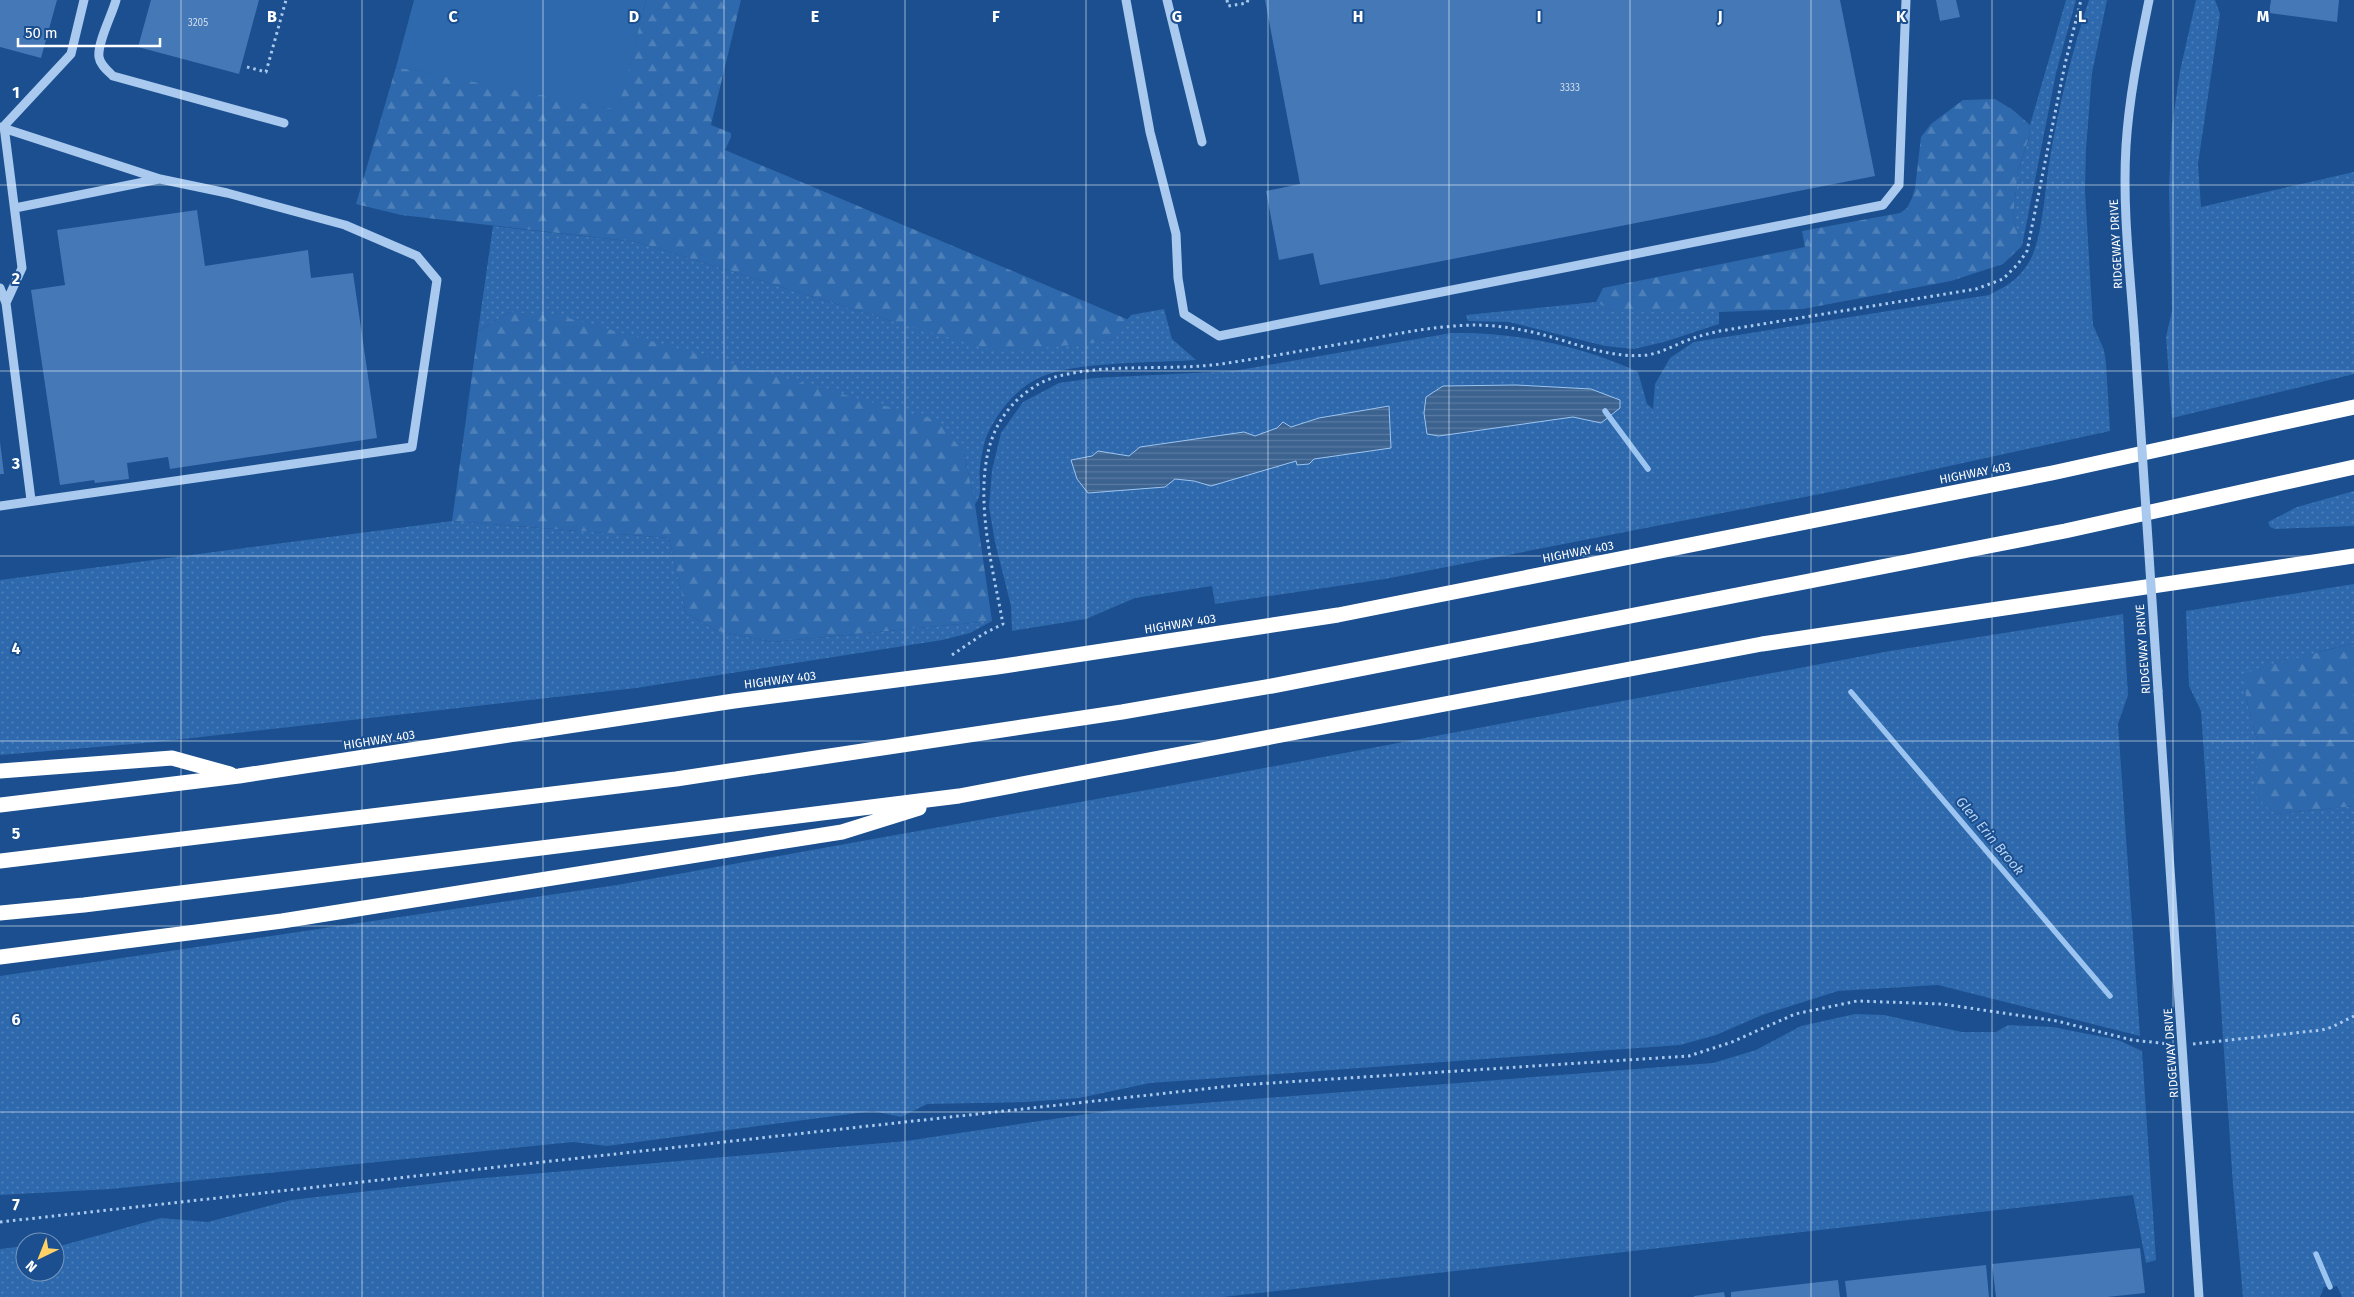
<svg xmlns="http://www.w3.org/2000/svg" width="2354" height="1297" font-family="'Fira Sans',sans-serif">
	<defs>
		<pattern id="grass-dots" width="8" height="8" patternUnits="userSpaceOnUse" patternTransform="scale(1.25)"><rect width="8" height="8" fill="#2e69ad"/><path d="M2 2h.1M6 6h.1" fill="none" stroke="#4d80b9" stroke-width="1.8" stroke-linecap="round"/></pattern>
		<pattern id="forest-firs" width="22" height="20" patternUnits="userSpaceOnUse" patternTransform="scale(1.25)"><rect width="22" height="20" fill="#2e69ad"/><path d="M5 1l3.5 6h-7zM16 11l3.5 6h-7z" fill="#4d80b9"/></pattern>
		<pattern id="water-rules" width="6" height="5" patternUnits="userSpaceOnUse" patternTransform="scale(1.25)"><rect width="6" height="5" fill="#3c6290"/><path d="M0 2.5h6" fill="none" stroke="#597aa1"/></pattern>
	</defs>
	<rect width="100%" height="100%" fill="#1b4f8f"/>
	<path fill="url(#grass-dots)" d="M 2066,0 L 2076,0 L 2056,73 L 2022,246 L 2013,217 L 2018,171 L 2029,138 L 2030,125 Z
		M 2089,0 L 2107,0 L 2092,73 L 2086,149 L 2085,191 L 2093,325 L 2104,350 L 2106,363 L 2110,431 L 1835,491 L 1385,579 L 1215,604 L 1212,586 L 1135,598 L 1086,619 L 1012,631 L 1011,606 L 995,542 L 989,507 L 992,470 L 1001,433 L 1023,402 L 1059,383 L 1094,378 L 1234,371 L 1451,333 C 1515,332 1581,345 1638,372 L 1647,404 L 1653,409 L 1655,384 L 1670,358 L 1694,342 L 1989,295 C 2008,285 2017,281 2029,262 C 2043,239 2045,186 2050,158 C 2059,105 2072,51 2089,0 Z
		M 2196,0 L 2215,0 L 2220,14 L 2198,164 L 2201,207 L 2354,172 L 2354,374 L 2172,418 L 2166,337 L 2172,311 L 2169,188 L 2172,126 L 2180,71 Z
		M 493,226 L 637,242 L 891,321 L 1110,341 L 1131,315 L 1164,309 L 1172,339 L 1196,360 C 1156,363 1076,361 1041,377 C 1018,387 1000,409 989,431 C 984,440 981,457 980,468 C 978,481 984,493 975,504 L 964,453 L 510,312 L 478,331 Z
		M 1596,302 L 1614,312 L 1719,312 L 1719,324 L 1664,342 L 1634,349 L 1605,346 L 1509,322 L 1468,321 L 1466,315 Z
		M 2354,491 L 2354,526 L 2275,529 L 2270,527 L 2268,522 L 2297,507 Z
		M 452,521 L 669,538 L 686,613 L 717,631 L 773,642 L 992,621 L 970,633 L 942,640 L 636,688 L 157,742 L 0,755 L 0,580 Z
		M 2354,584 L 2354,643 L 2319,652 L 2246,698 L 2257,740 L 2258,799 L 2276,814 L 2354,806 L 2354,1297 L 2342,1297 L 2337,1286 L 2324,1287 L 2320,1297 L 2243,1297 L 2233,1185 L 2201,711 L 2189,686 L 2186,611 Z
		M 2123,614 L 2128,695 L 2118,724 L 2140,1036 L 1938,985 L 1838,991 L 1762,1015 L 1716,1035 L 1680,1045 L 1150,1083 L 1079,1098 L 1026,1102 L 927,1104 L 901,1117 L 873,1111 L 607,1146 L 573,1142 L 111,1189 L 0,1195 L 0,976 L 617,885 L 1163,787 L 1890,651 Z
		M 1855,1014 L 1884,1015 L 1962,1032 L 1996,1032 L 2008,1025 L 2053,1027 L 2118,1040 L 2142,1051 L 2156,1260 L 2146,1263 L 2133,1195 L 1223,1297 L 0,1297 L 0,1249 L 25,1246 L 25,1272 L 55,1272 L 55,1245 L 60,1246 L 161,1218 L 208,1222 L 291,1200 L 473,1179 L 906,1141 L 1114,1110 L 1713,1063 L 1756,1050 L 1801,1026 Z"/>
	<path fill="url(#forest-firs)" d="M 646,0 L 741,0 L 711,125 L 731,133 L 731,137 L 725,150 L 1129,320 L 1110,341 L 1000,352 L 891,321 L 637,242 L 401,215 L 356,204 L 396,67 L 618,107 Z
		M 1995,99 L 2013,110 L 2030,125 L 2029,137 L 2018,171 L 2013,217 L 2022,246 L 2003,264 L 1951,281 L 1803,309 L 1719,312 L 1614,312 L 1596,302 L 1603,288 L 1805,247 L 1802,231 L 1900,213 L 1907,208 L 1912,198 L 1915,188 L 1921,137 L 1931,124 L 1963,100 Z
		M 510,312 L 557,315 L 939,421 L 964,453 L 975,504 L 992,621 L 773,642 L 717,631 L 686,613 L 669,538 L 452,521 L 478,331 Z
		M 2354,643 L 2354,806 L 2276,814 L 2257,799 L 2257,740 L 2246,698 L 2245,672 Z"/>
	<path fill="#2e69ad" d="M 414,0 L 646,0 L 618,110 L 396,67 Z"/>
	<path fill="url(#water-rules)" stroke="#9cc4f0" d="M 1516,385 L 1591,389 L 1620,400 L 1620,408 L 1601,423 L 1573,417 L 1439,436 L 1427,434 L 1424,413 L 1426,397 L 1443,386 Z
		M 1389,406 L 1391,448 L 1314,459 L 1309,464 L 1297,465 L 1296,461 L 1211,486 L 1194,481 L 1175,479 L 1165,487 L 1088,493 L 1077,479 L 1071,460 L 1092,456 L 1098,451 L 1129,456 L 1140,447 L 1244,432 L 1255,436 L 1277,428 L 1283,422 L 1291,427 L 1319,418 Z"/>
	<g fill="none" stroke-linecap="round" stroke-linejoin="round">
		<path stroke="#9cc4f0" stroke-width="5.5" d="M 1605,411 L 1648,469
			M 1851,692 L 2110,996
			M 2316,1254 L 2330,1287"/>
	</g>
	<path fill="#4478b7" d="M 0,0 L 57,0 L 41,58 L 0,47 Z
		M 151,0 L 259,0 L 239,74 L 138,47 Z
		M 1265,0 L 1840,0 L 1875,176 L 1320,285 L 1313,253 L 1279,260 L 1266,191 L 1300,184 Z
		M 1936,0 L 1956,0 L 1960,17 L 1940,21 Z
		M 2271,0 L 2339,0 L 2337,22 L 2269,13 Z
		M 197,210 L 205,266 L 308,250 L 311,278 L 353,273 L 377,438 L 170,469 L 168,457 L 127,463 L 129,479 L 95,483 L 94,480 L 60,485 L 31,290 L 65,285 L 57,230 Z
		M 0,442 L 4,474 L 0,474 Z
		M 2140,1248 L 2145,1293 L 2107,1297 L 1996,1297 L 1992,1264 Z
		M 1986,1265 L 1989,1297 L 1847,1297 L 1845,1281 Z
		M 1838,1280 L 1840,1297 L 1731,1297 L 1731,1292 Z
		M 1724,1292 L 1725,1297 L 1694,1297 L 1694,1296 Z"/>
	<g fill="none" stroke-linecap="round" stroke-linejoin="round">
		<path stroke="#a9c9ee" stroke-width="3" stroke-dasharray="2.5 4" stroke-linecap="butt" d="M 1227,0 L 1228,6 L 1247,3 L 1248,0
			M 247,67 L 266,72 L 286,0
			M 952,655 L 983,634 L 1003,624 C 992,563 965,468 1005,414 C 1017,397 1038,381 1059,376 C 1110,363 1169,371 1221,364 C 1269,357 1316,348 1364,340 C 1400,333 1436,326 1473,325 C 1496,325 1522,329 1544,335 C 1577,344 1613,359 1647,355 C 1660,353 1671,347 1683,342 C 1695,337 1707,334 1720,331 L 1976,289 L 2003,279 L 2018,264 L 2027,251 L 2065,64 L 2081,0
			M 2193,1044 L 2322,1030 L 2332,1027 L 2354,1016
			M 0,1222 L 1240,1085 L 1689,1056 L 1732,1042 L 1795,1014 L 1857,1001 L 1942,1004 L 2057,1021 L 2132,1040 L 2170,1044"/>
		<path stroke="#a9c9ee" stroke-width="9" d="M 116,0 C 112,15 97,43 99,57 C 100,65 108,71 113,76 L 284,123
			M 1126,0 L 1150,132 L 1176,234 L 1178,278 L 1184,314 L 1219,336 L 1883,205 L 1899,185 L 1906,0
			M 1167,0 L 1202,142
			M 4,126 L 22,268 L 6,303
			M 4,126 L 71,54 L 84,0
			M 0,127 L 160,179 L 227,193 L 345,225 L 417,256 L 437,280 L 412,447 L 0,506
			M 15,208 L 159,179
			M 0,288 L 6,303 L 31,500
			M 2135,344 C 2131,278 2122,212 2126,146 C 2129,97 2139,49 2149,0
			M 2158,691 L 2199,1297"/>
		<path stroke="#fff" stroke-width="15" d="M 0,771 L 172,758 L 230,774
			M 0,805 L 239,776 L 734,701 L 997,667 L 1338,615 L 2052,473 L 2354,407
			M 0,861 L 676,779 L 1122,712 L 1272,686 L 2065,531 L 2354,467
			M 0,913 L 84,905 L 959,796 L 1762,644 L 2354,556
			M 0,957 L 282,921 L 842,832 L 919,808"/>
		<path stroke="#a9c9ee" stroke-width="9" d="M 2135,344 L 2158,691"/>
	</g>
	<path fill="none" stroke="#fff" stroke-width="1" stroke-opacity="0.55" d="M 181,0 L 181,1297M 362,0 L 362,1297M 543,0 L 543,1297M 724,0 L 724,1297M 905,0 L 905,1297M 1086,0 L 1086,1297M 1268,0 L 1268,1297M 1449,0 L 1449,1297M 1630,0 L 1630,1297M 1811,0 L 1811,1297M 1992,0 L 1992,1297M 2173,0 L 2173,1297M 0,185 L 2354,185M 0,371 L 2354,371M 0,556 L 2354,556M 0,741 L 2354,741M 0,926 L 2354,926M 0,1112 L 2354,1112"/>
	<g text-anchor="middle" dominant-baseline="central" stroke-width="4" stroke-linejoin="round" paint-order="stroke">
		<g font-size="10" fill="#d0dded">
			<text x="198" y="23">3205</text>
			<text x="1570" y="88">3333</text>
		</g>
		<g font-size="12" fill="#fff" stroke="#1b4f8f">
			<text transform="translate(2116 244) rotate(-93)">RIDGEWAY DRIVE</text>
			<text transform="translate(1975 473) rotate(-11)">HIGHWAY 403</text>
			<text transform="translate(1578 552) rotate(-11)">HIGHWAY 403</text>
			<text transform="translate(1180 624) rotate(-9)">HIGHWAY 403</text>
			<text transform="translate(2143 649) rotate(-94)">RIDGEWAY DRIVE</text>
			<text transform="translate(780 680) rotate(-7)">HIGHWAY 403</text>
			<text transform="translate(379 740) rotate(-9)">HIGHWAY 403</text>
			<text transform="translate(2171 1053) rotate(-94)">RIDGEWAY DRIVE</text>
		</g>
		<g font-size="14" font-style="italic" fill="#b5d3f5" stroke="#1b4f8f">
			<text transform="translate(1990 836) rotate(50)">Glen Erin Brook</text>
		</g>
	</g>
	<g font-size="16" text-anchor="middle" font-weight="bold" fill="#fff" stroke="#1b4f8f" stroke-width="4" stroke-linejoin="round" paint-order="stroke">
		<text x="272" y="22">B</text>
		<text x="453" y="22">C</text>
		<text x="634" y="22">D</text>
		<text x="815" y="22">E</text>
		<text x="996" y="22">F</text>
		<text x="1177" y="22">G</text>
		<text x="1358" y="22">H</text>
		<text x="1539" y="22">I</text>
		<text x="1720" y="22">J</text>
		<text x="1901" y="22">K</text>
		<text x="2082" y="22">L</text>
		<text x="2263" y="22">M</text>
		<text x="16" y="98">1</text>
		<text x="16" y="284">2</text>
		<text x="16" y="469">3</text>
		<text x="16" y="654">4</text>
		<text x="16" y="839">5</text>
		<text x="16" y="1025">6</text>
		<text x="16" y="1210">7</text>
	</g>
	<g transform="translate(40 1257) rotate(223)"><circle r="24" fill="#1b4f8f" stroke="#7695bc"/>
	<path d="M0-4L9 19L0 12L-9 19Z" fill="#ffd166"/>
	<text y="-8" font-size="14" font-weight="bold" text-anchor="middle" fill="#ffffff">N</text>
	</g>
	<path d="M18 38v8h142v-8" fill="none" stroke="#ffffff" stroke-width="2.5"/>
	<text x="25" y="38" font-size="15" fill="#ffffff" stroke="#1b4f8f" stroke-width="4" paint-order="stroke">50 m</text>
</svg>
